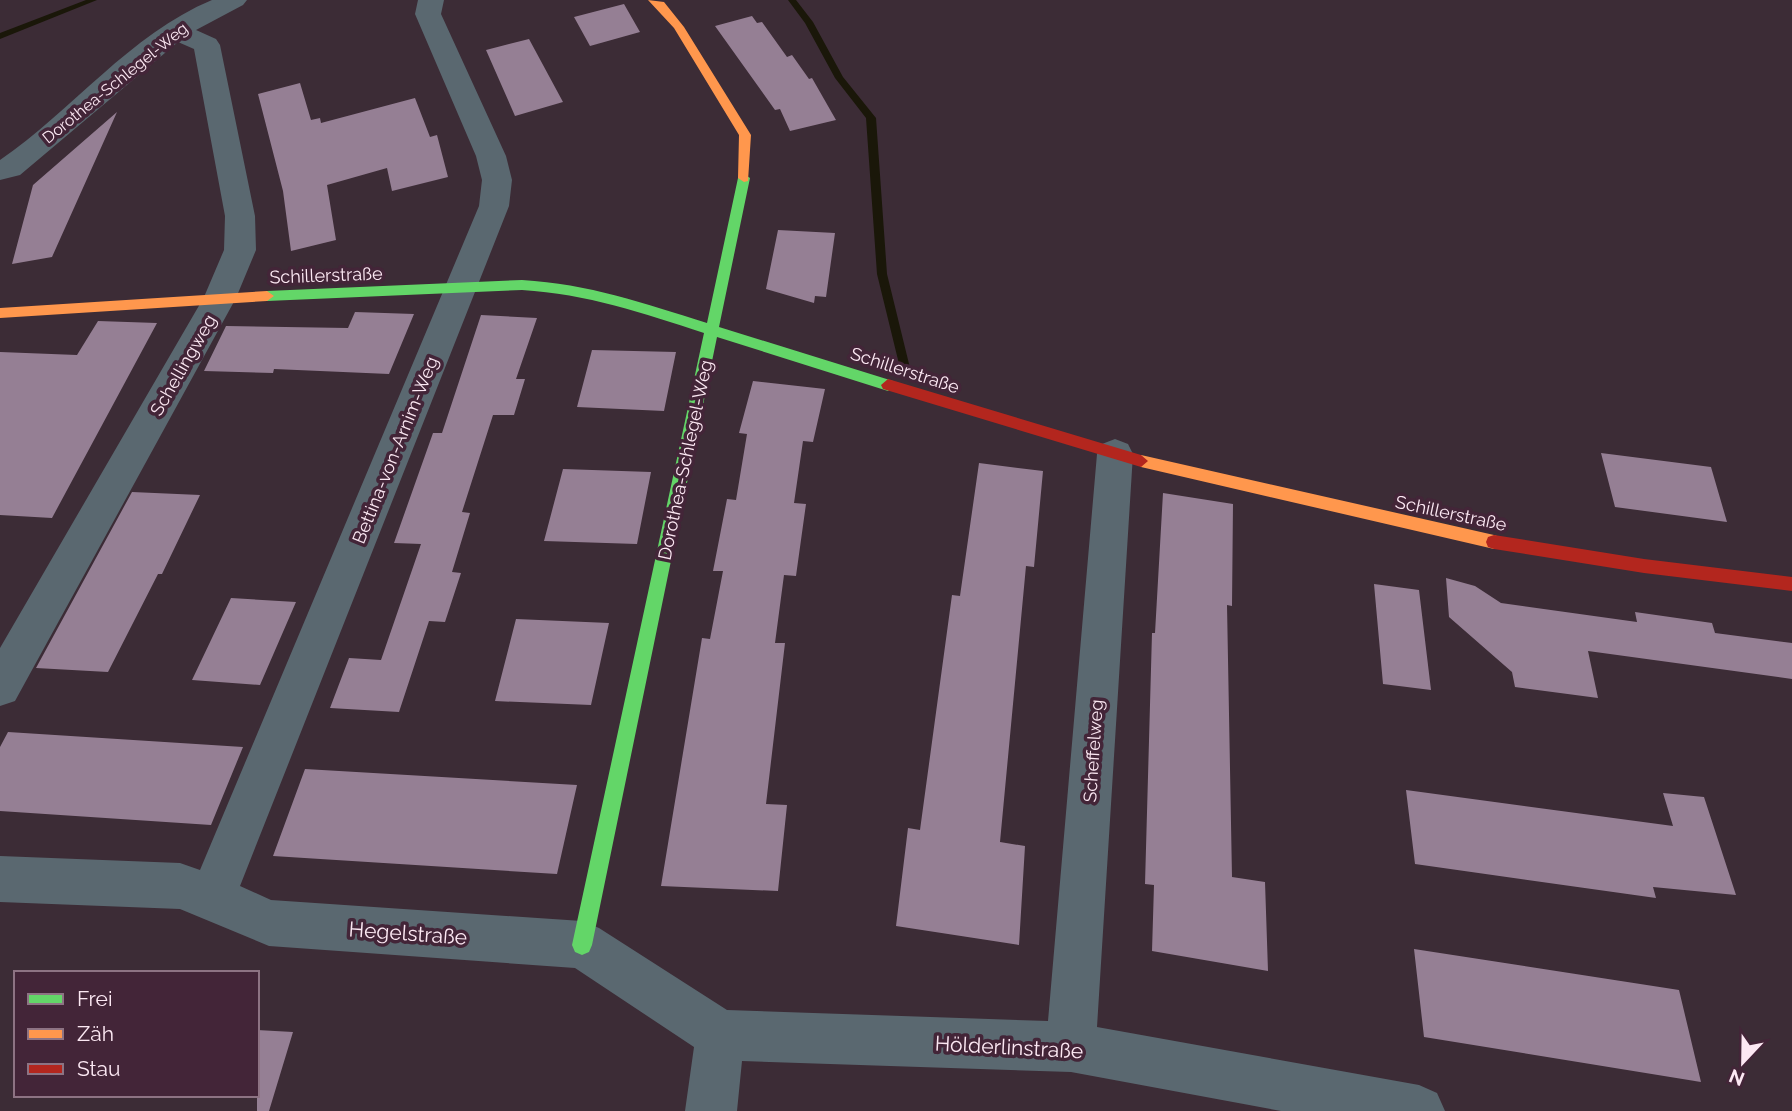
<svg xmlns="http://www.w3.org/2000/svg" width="1792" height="1111" font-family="Raleway,sans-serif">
	<rect width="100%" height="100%" fill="#3c2c36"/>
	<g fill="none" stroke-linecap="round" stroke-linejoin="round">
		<path fill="#1a1709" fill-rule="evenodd" d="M 86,0 L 97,0 L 0,39 L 0,33 Z
			M 788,0 L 796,0 L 813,22 L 843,77 L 876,118 L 887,274 L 910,368 L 909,371 L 901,371 L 900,368 L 877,274 L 866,118 L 835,78 L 805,23 Z"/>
	</g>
	<path fill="#957f94" d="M 624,4 L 640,32 L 590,46 L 574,17 Z
		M 752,16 L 757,23 L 762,22 L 787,57 L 792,55 L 809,79 L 812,78 L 836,120 L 790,131 L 780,109 L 775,110 L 715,26 Z
		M 529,39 L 563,102 L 515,116 L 486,50 Z
		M 300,83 L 311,120 L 320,118 L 321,123 L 415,98 L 430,137 L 437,135 L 448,177 L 392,191 L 387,168 L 327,185 L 336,240 L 291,251 L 283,191 L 258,94 Z
		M 117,112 L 52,257 L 12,264 L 33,185 Z
		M 778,230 L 835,233 L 826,297 L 815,296 L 814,303 L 766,289 Z
		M 355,312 L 414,314 L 389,374 L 274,369 L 273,373 L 204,371 L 226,326 L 348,328 Z
		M 481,315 L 537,318 L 516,379 L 525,379 L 514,415 L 493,415 L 462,512 L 470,513 L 452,572 L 461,573 L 445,622 L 429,621 L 399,712 L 330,708 L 349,658 L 381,660 L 421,544 L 394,543 L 433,433 L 442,433 Z
		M 98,321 L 157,323 L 52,518 L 0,515 L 0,352 L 77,355 Z
		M 592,350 L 676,352 L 664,411 L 577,407 Z
		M 753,381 L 825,389 L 813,442 L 803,441 L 794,503 L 806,504 L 796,576 L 784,575 L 775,643 L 785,643 L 766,804 L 787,805 L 778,891 L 661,886 L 702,638 L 710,639 L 723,571 L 713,571 L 727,499 L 736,500 L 747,434 L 739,433 Z
		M 1601,453 L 1711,467 L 1727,522 L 1615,507 Z
		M 979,463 L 1043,471 L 1034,567 L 1026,566 L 1000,842 L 1025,846 L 1019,945 L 896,926 L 908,828 L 920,830 L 952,595 L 960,596 Z
		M 563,469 L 651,472 L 637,544 L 544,541 Z
		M 132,492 L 200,495 L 162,574 L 158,574 L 108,672 L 36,668 Z
		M 1163,493 L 1233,504 L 1232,606 L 1227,605 L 1232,877 L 1265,882 L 1268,971 L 1152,951 L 1154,885 L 1145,884 L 1152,633 L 1155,633 Z
		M 1446,578 L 1475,586 L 1501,603 L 1637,622 L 1635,612 L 1712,623 L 1715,633 L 1792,643 L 1792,679 L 1588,651 L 1598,698 L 1515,687 L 1512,672 L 1449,617 Z
		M 1374,584 L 1419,590 L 1431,690 L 1383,684 Z
		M 231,598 L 296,602 L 260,685 L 192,680 Z
		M 516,619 L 609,623 L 591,705 L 495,701 Z
		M 8,732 L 243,747 L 211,825 L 0,811 L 0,747 Z
		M 305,769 L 577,785 L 557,874 L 273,856 Z
		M 1406,790 L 1673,826 L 1663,793 L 1704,797 L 1736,895 L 1653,887 L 1656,898 L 1415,864 Z
		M 1414,949 L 1679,990 L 1701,1082 L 1424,1037 Z
		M 257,1030 L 293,1032 L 269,1111 L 257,1111 Z"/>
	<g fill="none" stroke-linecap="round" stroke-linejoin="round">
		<path fill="#5a6870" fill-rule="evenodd" d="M 212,0 L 247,0 L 243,5 L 196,30 L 216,39 L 220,45 L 255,216 L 256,250 L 236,298 L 15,701 L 0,706 L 0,648 L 204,297 L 224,250 L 225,216 L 194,49 L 178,42 L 20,175 L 0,180 L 0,160 C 72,111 130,34 212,0 Z
			M 418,0 L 444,0 L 441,14 L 506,156 L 512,180 L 509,206 L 240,886 L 271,900 L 582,921 L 599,928 L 727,1010 L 1048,1021 L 1097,454 L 1102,444 L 1115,439 L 1128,444 L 1133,454 L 1097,1027 L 1419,1085 L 1437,1093 L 1445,1111 L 1281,1111 L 1071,1072 L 742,1061 L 737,1111 L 685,1111 L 694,1047 L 575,968 L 269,946 L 180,909 L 0,902 L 0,856 L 180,863 L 200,870 L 479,206 L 482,180 L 476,156 L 415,14 Z"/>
		<path fill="#63d668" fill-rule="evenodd" d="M 744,174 L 750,178 L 719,327 L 893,381 L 895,385 L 888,391 L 717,337 L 592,945 L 589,952 L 582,955 L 575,952 L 572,945 L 704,333 C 643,313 587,294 522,290 L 267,301 L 260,296 L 267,291 L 522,280 C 589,284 643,303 707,323 L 738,178 Z"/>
		<path fill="#ff974d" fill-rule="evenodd" d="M 648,0 L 664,2 L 684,27 L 751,135 L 748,181 L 744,182 L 738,178 L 739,135 L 674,28 Z
			M 267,291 L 274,296 L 267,301 L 0,318 L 0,308 Z
			M 1141,455 L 1494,535 L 1500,537 L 1502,542 L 1500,547 L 1494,549 L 1141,467 L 1134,461 Z"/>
		<path fill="#b3261e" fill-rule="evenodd" d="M 888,379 L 1141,455 L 1148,461 L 1141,467 L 883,389 L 881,385 Z
			M 1494,535 L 1644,559 L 1792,577 L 1792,591 L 1644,573 L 1494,549 L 1488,547 L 1486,542 L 1488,537 Z"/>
	</g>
	<g text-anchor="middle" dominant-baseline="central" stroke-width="7" stroke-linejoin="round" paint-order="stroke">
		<g font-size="16" fill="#fce8f3" stroke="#432538">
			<text transform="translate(115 83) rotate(-39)">Dorothea-Schlegel-Weg</text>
		</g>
		<g font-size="18" fill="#fce8f3" stroke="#432538">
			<text transform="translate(326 275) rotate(-2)">Schillerstraße</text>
			<text transform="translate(183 365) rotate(-60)">Schellingweg</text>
			<text transform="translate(905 370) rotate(18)">Schillerstraße</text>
			<text transform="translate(395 450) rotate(-68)">Bettina-von-Arnim-Weg</text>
			<text transform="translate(685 460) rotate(-78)">Dorothea-Schlegel-Weg</text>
			<text transform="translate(1451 513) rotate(12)">Schillerstraße</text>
			<text transform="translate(1093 751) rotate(-86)">Scheffelweg</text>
		</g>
		<g font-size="21" fill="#fce8f3" stroke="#432538">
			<text transform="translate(408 933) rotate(4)">Hegelstraße</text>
			<text transform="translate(1009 1047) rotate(3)">Hölderlinstraße</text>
		</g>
	</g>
	<rect x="14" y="971" width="245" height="126" fill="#432538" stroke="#8d7383" stroke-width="2"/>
	<rect x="28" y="994" width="35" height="10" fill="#63d668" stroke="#8d7383" stroke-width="2"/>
	<text x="77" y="1006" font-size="21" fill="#fce8f3">Frei</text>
	<rect x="28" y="1029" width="35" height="10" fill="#ff974d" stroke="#8d7383" stroke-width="2"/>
	<text x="77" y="1041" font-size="21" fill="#fce8f3">Zäh</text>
	<rect x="28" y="1064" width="35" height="10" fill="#b3261e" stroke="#8d7383" stroke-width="2"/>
	<text x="77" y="1076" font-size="21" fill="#fce8f3">Stau</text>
	<g transform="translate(1743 1062) rotate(202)" stroke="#432538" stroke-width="5" paint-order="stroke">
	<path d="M0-5L12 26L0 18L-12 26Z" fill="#fce8f3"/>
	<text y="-10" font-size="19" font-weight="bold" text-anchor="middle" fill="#fce8f3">N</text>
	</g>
</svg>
